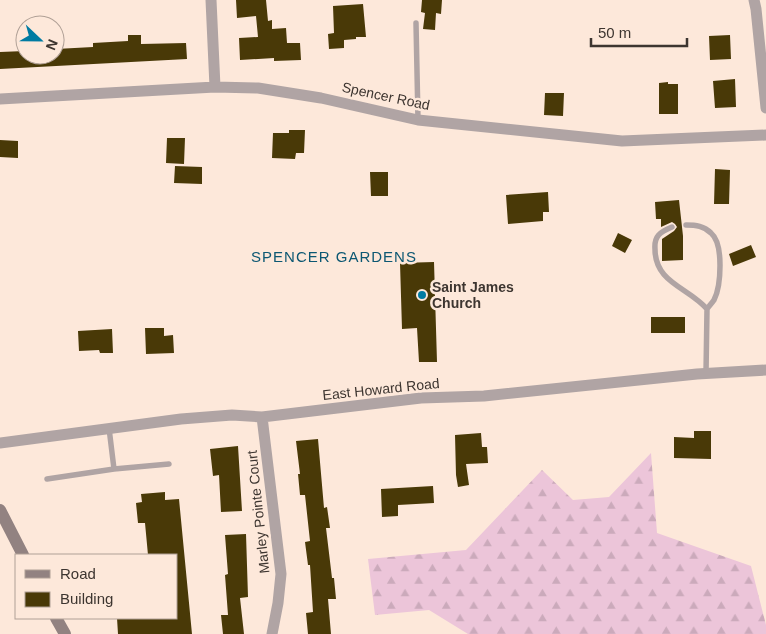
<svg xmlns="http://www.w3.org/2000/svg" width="766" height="634" font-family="Arial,sans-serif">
	<defs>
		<pattern id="forest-firs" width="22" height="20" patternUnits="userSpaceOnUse" patternTransform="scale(1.25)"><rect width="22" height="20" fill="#ecc5d9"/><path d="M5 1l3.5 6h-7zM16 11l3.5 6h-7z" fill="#cbaabb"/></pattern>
	</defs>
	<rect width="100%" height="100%" fill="#fde8da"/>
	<path fill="url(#forest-firs)" d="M 651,453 L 657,533 L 751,566 L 766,625 L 766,634 L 468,634 L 429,610 L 375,615 L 368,559 L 466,550 L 542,470 L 573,500 L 609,497 Z"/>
	<path fill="#493907" d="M 236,0 L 266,0 L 268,21 L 272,20 L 272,29 L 286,28 L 287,43 L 300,43 L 301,60 L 274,61 L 274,58 L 240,60 L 239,38 L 258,37 L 256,16 L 237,18 Z
		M 422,0 L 442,0 L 441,14 L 436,13 L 435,30 L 423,29 L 425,13 L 421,12 Z
		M 363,4 L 366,37 L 356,37 L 356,39 L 344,40 L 344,48 L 329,49 L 328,34 L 334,33 L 333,6 Z
		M 128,35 L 141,35 L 141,44 L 186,43 L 187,59 L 0,69 L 0,52 L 25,51 L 25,55 L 56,55 L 56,49 L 93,47 L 93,43 L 128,41 Z
		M 730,35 L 731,59 L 710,60 L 709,36 Z
		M 735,79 L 736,107 L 715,108 L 713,81 Z
		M 668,82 L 668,84 L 678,84 L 678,114 L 659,114 L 659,83 Z
		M 545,93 L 564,93 L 563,116 L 544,115 Z
		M 289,130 L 305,130 L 304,153 L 296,153 L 295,159 L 272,158 L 273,133 L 289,133 Z
		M 167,138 L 185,138 L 184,164 L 166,163 Z
		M 0,140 L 18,141 L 18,158 L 0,157 Z
		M 175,166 L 202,167 L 202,184 L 174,183 Z
		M 715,169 L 730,170 L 729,204 L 714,204 Z
		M 370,172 L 388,172 L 388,196 L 371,196 Z
		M 548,192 L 549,212 L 543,212 L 543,221 L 508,224 L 506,195 Z
		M 679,200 L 683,236 L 683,260 L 662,261 L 662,239 L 674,231 L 677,227 L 675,224 L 672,222 L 661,227 L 661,219 L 656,219 L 655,202 Z
		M 618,233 L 632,240 L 625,253 L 612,246 Z
		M 751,245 L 756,257 L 733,266 L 729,254 Z
		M 434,262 L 437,362 L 419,362 L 417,328 L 402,329 L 400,263 Z
		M 651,317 L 685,317 L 685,333 L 651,333 Z
		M 145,328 L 164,328 L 164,336 L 173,335 L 174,353 L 146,354 Z
		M 112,329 L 113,353 L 100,353 L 99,350 L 79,351 L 78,331 Z
		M 694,431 L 711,431 L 711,459 L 674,458 L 674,437 L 694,438 Z
		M 481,433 L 482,447 L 487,447 L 488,463 L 466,464 L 469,485 L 458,487 L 456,475 L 455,435 Z
		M 318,439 L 324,508 L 327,507 L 330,528 L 326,528 L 332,578 L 334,578 L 336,599 L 328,599 L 331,634 L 308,634 L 306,613 L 313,612 L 310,565 L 308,565 L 305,542 L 310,541 L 305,495 L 300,495 L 298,474 L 300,474 L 296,441 Z
		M 238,446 L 242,511 L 221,512 L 219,475 L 213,476 L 210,449 Z
		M 433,486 L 434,503 L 398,505 L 398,516 L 382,517 L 381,489 Z
		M 165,492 L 165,500 L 179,499 L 192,634 L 118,634 L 117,618 L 176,618 L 176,555 L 148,555 L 145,523 L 138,523 L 136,503 L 142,502 L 141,494 Z
		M 246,534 L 248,597 L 240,598 L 244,634 L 223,634 L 221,615 L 228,615 L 225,575 L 228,574 L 225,535 Z"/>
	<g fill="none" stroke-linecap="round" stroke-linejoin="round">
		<path stroke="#b0a4a4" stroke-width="5.5" d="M 416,23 L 418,120
			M 686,225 C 696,225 704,226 711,233 C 724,244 721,286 714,300 C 712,303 709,306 707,309
			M 672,227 C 660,232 654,236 655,249 C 655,283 688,287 707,309 L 706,373
			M 109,428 L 114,469 L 169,464
			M 47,479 L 114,469"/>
		<path stroke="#b0a4a4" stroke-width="11" d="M 211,0 L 215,87
			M 754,0 L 756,9 L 766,108
			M 0,99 L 215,87 L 258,88 L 321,98 L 418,120 L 622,141 L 766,135
			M 262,417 L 281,574 L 278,603 L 272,634
			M 0,443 L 181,419 L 232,415 L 262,417 L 421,398 L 484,396 L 697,374 L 766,370"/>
		<path stroke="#928281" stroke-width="12" d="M 0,510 L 23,555
			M 56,618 L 65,634"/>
	</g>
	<circle fill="#007ba2" stroke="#fde8da" stroke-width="2" cx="422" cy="295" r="5"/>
	<g text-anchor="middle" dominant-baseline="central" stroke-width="5" stroke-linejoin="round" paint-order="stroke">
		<g font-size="14" fill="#3d3530" stroke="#fde8da">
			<text transform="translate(386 96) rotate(12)">Spencer Road</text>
			<text transform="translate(381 389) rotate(-6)">East Howard Road</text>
			<text transform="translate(258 512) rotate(-96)">Marley Pointe Court</text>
		</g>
		<g font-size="14" font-weight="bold" fill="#3d3530" stroke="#fde8da" text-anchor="start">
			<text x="432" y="287">Saint James<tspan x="432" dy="16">Church</tspan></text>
		</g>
		<g font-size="15" letter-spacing="1" fill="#0c5772" stroke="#fde8da">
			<text x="334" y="256">SPENCER GARDENS</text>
		</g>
	</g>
	<rect x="15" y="554" width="162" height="65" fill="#fde8da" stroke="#b0a096"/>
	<rect x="25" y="570" width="25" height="8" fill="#928281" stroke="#b0a096"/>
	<text x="60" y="579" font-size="15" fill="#3d3530">Road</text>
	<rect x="25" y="592" width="25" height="15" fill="#493907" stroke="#b0a096"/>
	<text x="60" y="604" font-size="15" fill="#3d3530">Building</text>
	<g transform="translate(40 40) rotate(112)"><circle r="24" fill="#fde8da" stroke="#b0a096"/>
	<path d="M0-4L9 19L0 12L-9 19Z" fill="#007ba2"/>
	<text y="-8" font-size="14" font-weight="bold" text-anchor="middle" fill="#3d3530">N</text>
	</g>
	<path d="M591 38v8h96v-8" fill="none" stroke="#3d3530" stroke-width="2.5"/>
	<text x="598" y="38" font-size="15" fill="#3d3530" stroke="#fde8da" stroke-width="4" paint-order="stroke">50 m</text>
</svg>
